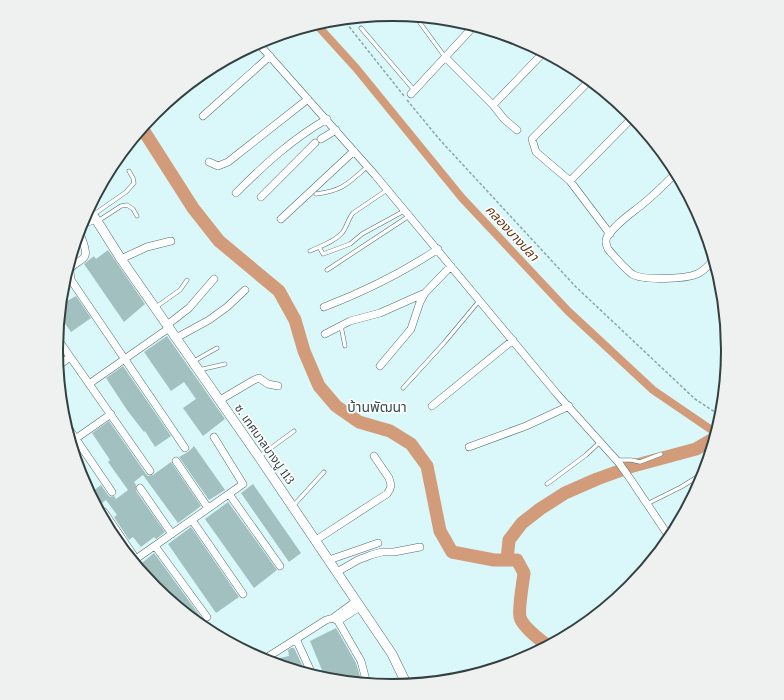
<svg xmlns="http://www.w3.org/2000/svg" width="784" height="700" font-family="Lora,'Noto Sans Thai',serif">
	<rect width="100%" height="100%" fill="#daf8f9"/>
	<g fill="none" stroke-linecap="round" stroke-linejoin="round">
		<path stroke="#d29b7a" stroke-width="8" d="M 316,24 L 356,68 L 462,198 L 568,311 L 653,390 L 716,433"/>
		<path stroke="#d29b7a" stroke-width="13" d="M 142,128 L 193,208 L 219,241 L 279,291 L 295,320 L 304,351 L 319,386 L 336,406 L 359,422 L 390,431 L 411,444 L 427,466 L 440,531 L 452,552 L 494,560 L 517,560 L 524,573 C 523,582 518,609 520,617 C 522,626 540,640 548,646
			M 507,560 L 509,540 L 522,523 L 540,509 L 565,493 L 597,479 L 633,466 L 696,449 L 715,438"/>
	</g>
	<path fill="#a3c0c1" d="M 108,250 L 145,304 L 124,322 L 84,264 L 94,256 L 96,259 Z
		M 76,296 L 91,318 L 71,332 L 59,315 L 60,305 Z
		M 167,336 L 225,419 L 203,436 L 183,408 L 196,399 L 184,382 L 171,391 L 144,352 Z
		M 123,366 L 171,436 L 155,447 L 145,431 L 144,432 L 127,410 L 106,378 Z
		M 109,421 L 146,474 L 148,476 L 153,475 L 171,462 L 201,506 L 178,523 L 143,475 L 134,482 L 136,485 L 136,491 L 165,532 L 156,539 L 154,537 L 141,547 L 133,537 L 129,540 L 114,517 L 117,515 L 106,500 L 102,503 L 93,491 L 101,485 L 108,495 L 110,497 L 114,496 L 116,499 L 128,490 L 108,462 L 110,460 L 92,433 Z
		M 194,446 L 225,490 L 209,500 L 179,457 L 188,452 Z
		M 82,472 L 94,489 L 89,493 L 81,478 L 80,473 Z
		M 253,484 L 301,553 L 289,562 L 241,493 Z
		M 228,502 L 277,570 L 254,588 L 205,519 Z
		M 191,527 L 239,597 L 216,613 L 168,544 Z
		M 154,553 L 203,620 L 199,624 L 154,587 L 137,567 Z
		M 336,628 L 356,663 L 362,683 L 328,680 L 326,675 L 324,675 L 310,641 Z
		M 291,648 L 294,648 L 306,673 L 275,664 L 275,659 L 289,656 L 288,650 Z"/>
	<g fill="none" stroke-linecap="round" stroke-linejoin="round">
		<g stroke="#536e6e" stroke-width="4.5">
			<path id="service" d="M 415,16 L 445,57
				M 361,28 L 414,90
				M 316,194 C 344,190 347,184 368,166
				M 93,215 L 126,192 L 134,183 L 133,178 L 129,171
				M 98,221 L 121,206 L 127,205 L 133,209 L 137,216
				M 319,247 L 323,254 L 350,244 L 362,234 L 404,211
				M 310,251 C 321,246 334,242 342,233 C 347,227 348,219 353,213 L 387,190
				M 327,270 L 409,216
				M 156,307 L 180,290 L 187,280
				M 341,326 L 345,346
				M 194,361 L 217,348
				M 199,370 L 225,364
				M 403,388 L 444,343 L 479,301
				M 260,456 L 294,431
				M 617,460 L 631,460 L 640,462 L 661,454
				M 547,484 L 586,455 L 600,442
				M 647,504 L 681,487 L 702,474
				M 293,506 L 324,472"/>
		</g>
		<g stroke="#536e6e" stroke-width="8">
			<path id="minor" d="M 258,43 L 375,175 L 557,394 L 619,463 L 631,480 L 670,538
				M 445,57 L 493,105 L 504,119 L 517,130
				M 590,80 L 532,139 L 536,152 L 570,181 L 610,234
				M 411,94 L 474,26
				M 493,105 L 544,52
				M 203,116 L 270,56
				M 321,139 L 336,130
				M 209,162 L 218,166 L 228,162 L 308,99
				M 676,173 C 666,183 655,194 644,203 C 632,213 616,223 607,237 C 605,241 606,245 608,249 C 615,257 623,267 632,274 C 643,281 685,279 697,274 C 704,271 709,265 714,260
				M 570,181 L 633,117
				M 236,193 C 264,165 292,139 327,119
				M 261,197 L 315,143
				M 89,208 L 97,221
				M 281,219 L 354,151
				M 73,249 L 75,243
				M 121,259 L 147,247 L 171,241
				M 65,276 L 71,280 L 185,448
				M 71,280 C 71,277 69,271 71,268 C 77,260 88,261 85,249 C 84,243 81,237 79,231
				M 324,307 C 363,292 402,273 438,249
				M 167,325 L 189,308 L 214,279
				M 325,334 L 350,321 L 380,313 L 425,293
				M 57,338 L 150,471
				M 176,338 L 209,320 L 227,307 L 245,290
				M 58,366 L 70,357
				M 380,366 L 411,329 L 420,302 L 425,293 L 451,266
				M 89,384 L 169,328
				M 220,400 L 254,380 L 259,378 L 268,384 L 278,386
				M 432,406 L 513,340
				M 65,423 L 112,492
				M 71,442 L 111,414
				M 469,447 L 526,426 L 569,406
				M 176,461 L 208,508
				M 140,488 L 172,534
				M 229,494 L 280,566
				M 104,512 L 136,559
				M 192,520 L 243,594
				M 316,540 L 376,501 L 387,494 L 390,489 L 391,485 L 389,478 L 374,456
				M 155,546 L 207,617
				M 329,560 L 378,543
				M 133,561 L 243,484 L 214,437
				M 337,572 L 358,560 L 371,555 L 382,552 L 394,552 L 420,547
				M 333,618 L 356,601
				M 338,621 L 360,607
				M 296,639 L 313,676
				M 263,660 L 326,620 L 333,618 L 338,621 L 361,661 L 367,684"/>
		</g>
		<g stroke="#536e6e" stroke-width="10">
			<path id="tertiary" d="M 97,221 L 121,259 L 259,457 L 392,654 L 407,685
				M 81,224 L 95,218"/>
		</g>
		<path stroke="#8ea3a4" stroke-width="1.5" stroke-dasharray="3 2" stroke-linecap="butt" d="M 343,19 L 404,96
			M 407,100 L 440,140 L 576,287 L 695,399 L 721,416"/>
		<use href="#service" stroke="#fff" stroke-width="3.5"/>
		<use href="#minor" stroke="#fff" stroke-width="7"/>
		<use href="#tertiary" stroke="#fff" stroke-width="9"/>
	</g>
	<g text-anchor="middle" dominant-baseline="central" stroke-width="3.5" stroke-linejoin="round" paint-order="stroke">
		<g font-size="12" fill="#344040" stroke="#fff">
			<text transform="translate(265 444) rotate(55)">ซ. เทศบาลบางปู 113</text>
		</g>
		<g font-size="13" font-style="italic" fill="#67340e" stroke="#fff">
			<text transform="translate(512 233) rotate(47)">คลองบางปลา</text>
		</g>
		<g font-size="14" fill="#334d4d" stroke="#fff">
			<text x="377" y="407">บ้านพัฒนา</text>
		</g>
	</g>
	<path d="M0 0H784V700H0ZM63 350a329 329 0 1 1 658 0a329 329 0 1 1-658 0Z" fill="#eff0f0" fill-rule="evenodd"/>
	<path fill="none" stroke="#344040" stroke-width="2" d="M63 350a329 329 0 1 1 658 0a329 329 0 1 1-658 0Z"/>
</svg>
